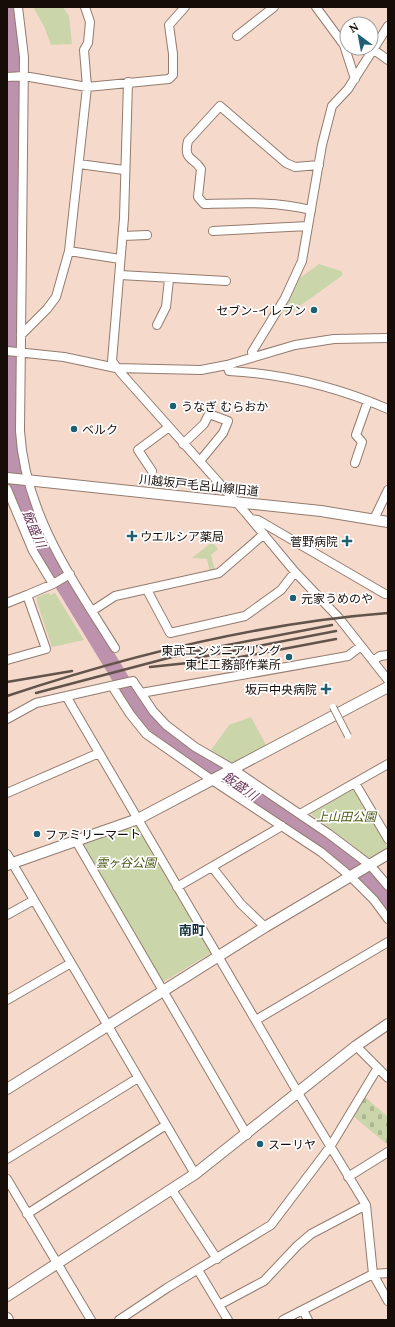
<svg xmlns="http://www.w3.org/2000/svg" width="395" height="1327" font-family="Lora,'Noto Sans JP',serif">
	<defs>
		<pattern id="cemetery-stones" width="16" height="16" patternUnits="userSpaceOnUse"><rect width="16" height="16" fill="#cad5a9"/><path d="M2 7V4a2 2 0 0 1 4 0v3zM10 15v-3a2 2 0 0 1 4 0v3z" fill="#adb690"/></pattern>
	</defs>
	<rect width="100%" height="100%" fill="#f5dacc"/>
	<path fill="url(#cemetery-stones)" d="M 365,1097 L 388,1117 L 388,1145 L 354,1117 Z"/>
	<path fill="#cad5a9" d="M 33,7 L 63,7 L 69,16 L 72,44 L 51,45 L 44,26 Z
		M 319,264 L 341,271 L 343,275 L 290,313 L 284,311 L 300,278 Z
		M 212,542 L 218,549 L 211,555 L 215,571 L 210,572 L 207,559 L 192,558 Z
		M 49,593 L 50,595 L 55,593 L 84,640 L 52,647 L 37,602 L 37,597 Z
		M 251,717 L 266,745 L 231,764 L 211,750 L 229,725 Z
		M 353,789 L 388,848 L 368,860 L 350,843 L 312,815 L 311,813 Z
		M 136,823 L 211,953 L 163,982 L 82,843 Z"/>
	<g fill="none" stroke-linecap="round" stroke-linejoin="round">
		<path stroke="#bc92ac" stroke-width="16" d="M 7,7 L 13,68 L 12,433 L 14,470 L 29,522 L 40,546 L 128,691 L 145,715 L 162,731 L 186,749 L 353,864 L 370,880 L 388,903"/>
		<g stroke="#937b6e" stroke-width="10">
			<path id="minor" d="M 18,7 L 24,57 L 20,431 C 25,514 72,579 115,648
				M 85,7 L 90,22 L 88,43 L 84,50 L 87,87 L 69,251 L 120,259
				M 316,7 L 344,45 L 355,79
				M 237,36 L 274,7
				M 374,50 L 388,60
				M 7,77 L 24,76 L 87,87 L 169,79 L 173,75 L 173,54 L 169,25 L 185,7
				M 128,82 L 124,218 L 112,361 L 121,373 L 245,512 L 295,572 L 339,618 L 388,680
				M 79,164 L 124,170
				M 311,210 C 276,201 240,203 204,204 L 198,197 L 201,169 C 194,157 183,161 188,141 L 220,106 L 286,163 L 295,167 L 319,165
				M 213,231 L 308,226
				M 123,236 L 147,235
				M 120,275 L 226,281
				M 157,325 L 166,307 L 169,279
				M 21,335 L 47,309 L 56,297 L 69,251
				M 7,351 L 64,357 L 116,368 L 201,370 L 227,365 L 295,345 L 334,339 L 388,338
				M 253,356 L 252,352 L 285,298 L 302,261 L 322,145 L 332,106 L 348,89 L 388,26
				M 227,365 L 229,371 C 284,374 337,387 388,409
				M 183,444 L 204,424 L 209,414 L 228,421 L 223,433 L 200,461
				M 355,463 L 362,442 L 356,435 L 368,401
				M 152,471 L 138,450 L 169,427
				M 7,489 L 33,551 L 53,584
				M 251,519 L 258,520 L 385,594
				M 374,519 L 388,490
				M 147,590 L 170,633 L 245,616 L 281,590 L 295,572
				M 7,603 L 27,595
				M 92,611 L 115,596 L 219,573 L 264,534
				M 7,660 L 46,649 L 27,595 L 53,584 L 70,574
				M 373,661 L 380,656 L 388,655
				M 112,686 L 130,714 L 146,734 L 212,780 L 321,852 L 350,876 L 374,900 L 388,919
				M 141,693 L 348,656 L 361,646
				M 66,696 L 298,1093 L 366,1205 L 373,1274 L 388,1301
				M 7,719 L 36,703 L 133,681 L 153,711 L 166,725 L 195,747 L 233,769 L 329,834 L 370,865 L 388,886
				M 355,783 L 388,839
				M 7,793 L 99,753
				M 300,814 L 388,764
				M 76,841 L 247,1135
				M 7,854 L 195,1174
				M 212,867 L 241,904 L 265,927
				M 177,887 L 282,826
				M 7,915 L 34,900
				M 7,1000 L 71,963
				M 256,1020 L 388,942
				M 356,1046 L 388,1078
				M 7,1159 L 138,1078
				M 348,1177 L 388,1152
				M 7,1179 L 91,1320
				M 172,1190 L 217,1259
				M 27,1214 L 166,1125
				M 198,1270 L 228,1320
				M 219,1305 L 264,1281 L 297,1246 L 311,1234 L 366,1205
				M 303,1310 L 308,1320
				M 119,1320 L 167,1288 L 271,1225 L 330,1147 L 377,1069
				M 283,1320 L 373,1274 L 388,1273"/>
		</g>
		<g stroke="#937b6e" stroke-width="12">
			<path id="tertiary" d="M 7,478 L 321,511 L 388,522
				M 7,865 L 138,819 L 388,687
				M 7,1089 L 265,927 L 388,854
				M 7,1296 L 195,1174 L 356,1046 L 388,1024
				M 7,1318 L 8,1320"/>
		</g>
		<use href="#minor" stroke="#fff" stroke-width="8"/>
		<use href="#tertiary" stroke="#fff" stroke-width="10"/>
		<path stroke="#62534b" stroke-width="2.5" d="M 196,658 L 336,631
			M 150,667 L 235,658 L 336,639
			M 7,682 L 72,671
			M 36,693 L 191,652 L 332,625
			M 7,696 C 130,655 258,623 388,613"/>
		<g stroke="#937b6e" stroke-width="8" stroke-linecap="butt">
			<path id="pedestrian-bridge" d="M 333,707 L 348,736"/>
		</g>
		<use href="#pedestrian-bridge" stroke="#fff" stroke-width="6"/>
	</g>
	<g fill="#1d5f73" stroke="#fff" stroke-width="1.5">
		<circle cx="314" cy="310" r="4"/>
		<circle cx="173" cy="406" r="4"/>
		<circle cx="74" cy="429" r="4"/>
		<path d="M130 530h4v4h4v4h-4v4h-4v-4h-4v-4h4z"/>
		<path d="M345 535h4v4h4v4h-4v4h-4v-4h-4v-4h4z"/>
		<circle cx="293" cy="598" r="4"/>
		<circle cx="289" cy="657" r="4"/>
		<path d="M324 683h4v4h4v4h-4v4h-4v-4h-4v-4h4z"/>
		<circle cx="37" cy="834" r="4"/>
		<circle cx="260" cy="1144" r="4"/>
	</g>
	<g text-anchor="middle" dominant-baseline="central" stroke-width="3.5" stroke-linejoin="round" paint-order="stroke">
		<g font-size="12" fill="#160d09" stroke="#fff" text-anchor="start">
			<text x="306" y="310" text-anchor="end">セブン-イレブン</text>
			<text x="181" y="406">うなぎ むらおか</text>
			<text x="82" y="429">ベルク</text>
			<text x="140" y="536">ウエルシア薬局</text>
			<text x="338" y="541" text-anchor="end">菅野病院</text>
			<text x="301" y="598">元家うめのや</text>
			<text x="281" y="650" text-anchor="end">東武エンジニアリング<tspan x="281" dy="14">東上工務部作業所</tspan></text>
			<text x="317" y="689" text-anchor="end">坂戸中央病院</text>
			<text x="45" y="834">ファミリーマート</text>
			<text x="268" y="1144">スーリヤ</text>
		</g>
		<g font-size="12" fill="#160d09" stroke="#fff">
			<text transform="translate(199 485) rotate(6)">川越坂戸毛呂山線旧道</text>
		</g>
		<g font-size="12" font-style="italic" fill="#4c5814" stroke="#fff">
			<text x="346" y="816">上山田公園</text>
			<text x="126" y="862">雲ヶ谷公園</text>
		</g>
		<g font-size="13" font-style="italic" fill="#6c365a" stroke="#fff">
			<text transform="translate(34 529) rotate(67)">飯盛川</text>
			<text transform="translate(240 786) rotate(35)">飯盛川</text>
		</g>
		<g font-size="13" font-weight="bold" fill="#11303a" stroke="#fff">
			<text x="192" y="930">南町</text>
		</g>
	</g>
	<rect width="395" height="1327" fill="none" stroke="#160d09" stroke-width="16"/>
	<g transform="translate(359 36) rotate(328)"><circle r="19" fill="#ffffff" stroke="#a29e9d"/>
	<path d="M0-3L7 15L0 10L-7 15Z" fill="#1d5f73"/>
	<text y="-6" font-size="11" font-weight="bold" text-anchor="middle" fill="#160d09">N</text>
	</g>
</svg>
